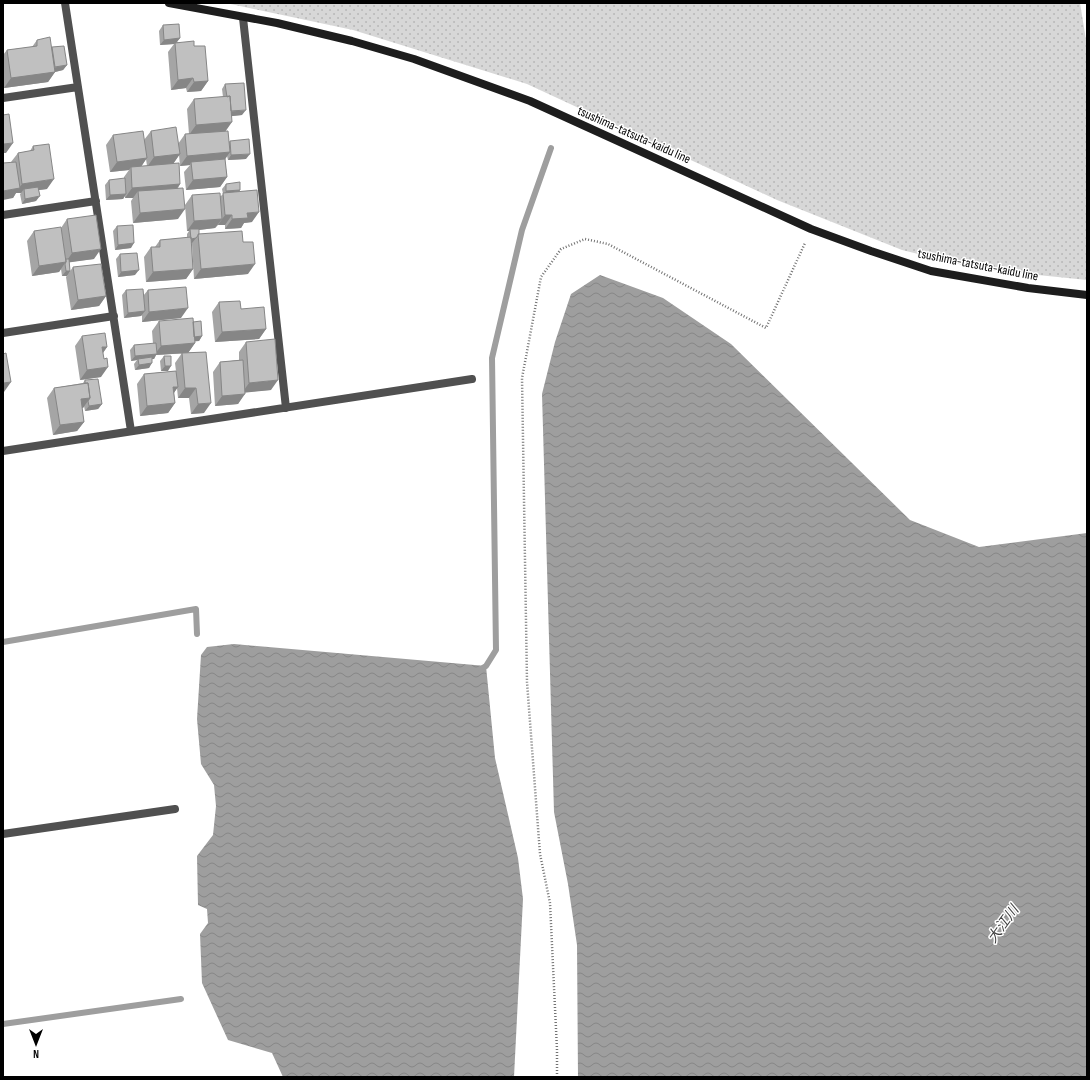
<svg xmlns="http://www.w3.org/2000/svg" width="1090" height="1080" font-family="'Sofia Sans Condensed','Noto Sans JP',sans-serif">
	<defs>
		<pattern id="park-dots" width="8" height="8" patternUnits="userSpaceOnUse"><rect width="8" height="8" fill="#d7d7d7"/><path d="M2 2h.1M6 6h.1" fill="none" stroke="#b7b7b7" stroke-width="1.8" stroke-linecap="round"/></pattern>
		<pattern id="water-waves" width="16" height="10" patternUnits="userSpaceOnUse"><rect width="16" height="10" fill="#9e9e9e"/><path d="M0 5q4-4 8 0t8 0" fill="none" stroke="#868686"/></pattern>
	</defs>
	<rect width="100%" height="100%" fill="#fff"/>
	<path fill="url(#park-dots)" d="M 226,3 L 1080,3 L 1087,46 L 1087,280 L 979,269 L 902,250 L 777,200 L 527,84 L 353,30 Z"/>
	<path fill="url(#water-waves)" d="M 600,275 L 663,298 L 731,344 L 910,520 L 979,547 L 1087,533 L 1087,1077 L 578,1077 L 577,945 L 568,884 L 554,812 L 542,394 L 555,342 L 571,294 Z
		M 234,644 L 486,666 L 495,758 L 518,858 L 523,899 L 514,1077 L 283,1077 L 272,1053 L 228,1040 L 202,983 L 200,934 L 208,923 L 207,909 L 198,905 L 197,856 L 213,835 L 216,806 L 214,785 L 201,764 L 197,719 L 201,655 L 207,647 Z"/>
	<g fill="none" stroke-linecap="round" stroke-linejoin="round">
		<path stroke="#9e9e9e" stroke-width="6" d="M 3,642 L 196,609 L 197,634
			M 481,669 L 486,666 L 496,650 L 492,358 L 522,230 L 551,148
			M 3,1024 L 181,999"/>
		<path stroke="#727272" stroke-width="2.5" stroke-dasharray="1 2" stroke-linecap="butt" d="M 557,1077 L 557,1050 L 550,903 L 540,854 L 527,682 L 522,378 L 541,277 L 561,249 L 585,239 L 608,244 L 766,328 L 805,243"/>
		<path stroke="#505050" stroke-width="8" d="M 65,3 L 131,431
			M 243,18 L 286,408
			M 3,98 L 78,87
			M 3,215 L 96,201
			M 3,333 L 114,316
			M 3,451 L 472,379
			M 3,834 L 175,809"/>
		<path stroke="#1d1d1d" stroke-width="8" d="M 169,3 L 277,23 L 352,41 L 414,59 L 530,101 L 811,229 L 871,251 L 931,271 L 1028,288 L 1087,295"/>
	</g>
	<path fill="#a5a5a5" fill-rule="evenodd" d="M 163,25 L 180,38 L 177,42 L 194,46 L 208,81 L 201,91 L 187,92 L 186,88 L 171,90 L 168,52 L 174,44 L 160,45 L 159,31 Z
		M 37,40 L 52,47 L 67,65 L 63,70 L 55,72 L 48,82 L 4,88 L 3,55 L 7,50 L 32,47 Z
		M 225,84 L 242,115 L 231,116 L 225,131 L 229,142 L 230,141 L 246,159 L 228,160 L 227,156 L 225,160 L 227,177 L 220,187 L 186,190 L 184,172 L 190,165 L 180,166 L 179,155 L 173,164 L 180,184 L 178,188 L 178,219 L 133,223 L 131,201 L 133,198 L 125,198 L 125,196 L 123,199 L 106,200 L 105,185 L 109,180 L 124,179 L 124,177 L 129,170 L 110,172 L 106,145 L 113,135 L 144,140 L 151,131 L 178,144 L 185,134 L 189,134 L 187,109 L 194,99 L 223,97 L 222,89 ZM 146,159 L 147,166 L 141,167 Z
		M 33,146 L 47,189 L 39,190 L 36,201 L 22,204 L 20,194 L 21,193 L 16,193 L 13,198 L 11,162 L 18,153 L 30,151 Z
		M 226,184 L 240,190 L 239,191 L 252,222 L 244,223 L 241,228 L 225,229 L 225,225 L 218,225 L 215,228 L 199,230 L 199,234 L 243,242 L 248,274 L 194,279 L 192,244 L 192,243 L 191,243 L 193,269 L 186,279 L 146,282 L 144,257 L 151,247 L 155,247 L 160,240 L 187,238 L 187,234 L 189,231 L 187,231 L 185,205 L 192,195 L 221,196 L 223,194 L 222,189 Z
		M 67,219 L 94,259 L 69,262 L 70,271 L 67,276 L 62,276 L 61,269 L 59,272 L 32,276 L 27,241 L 34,231 L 61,228 Z
		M 117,226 L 131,248 L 115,250 L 113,231 Z
		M 120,254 L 135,275 L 118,277 L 116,259 Z
		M 73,267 L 106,296 L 99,306 L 71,310 L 66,277 Z
		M 126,290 L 143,296 L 148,290 L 181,318 L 142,322 L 142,315 L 141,316 L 124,318 L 122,295 Z
		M 219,302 L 241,309 L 266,329 L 259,339 L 215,342 L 212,312 Z
		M 159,321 L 193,322 L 202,336 L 199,341 L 195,341 L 195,343 L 188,353 L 156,355 L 154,359 L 152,359 L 149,368 L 135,370 L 134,364 L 137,360 L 131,361 L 130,350 L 134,345 L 153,344 L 152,331 Z
		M 82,336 L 107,347 L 103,353 L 101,377 L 80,380 L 75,346 Z
		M 246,342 L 271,390 L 245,392 L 238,404 L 215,406 L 213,372 L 220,362 L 239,360 L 239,352 Z
		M 206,352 L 204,413 L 191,414 L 189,398 L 178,398 L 177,388 L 174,393 L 175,403 L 168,413 L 140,416 L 137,384 L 144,374 L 176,371 L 175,363 L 182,353 Z
		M 164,356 L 168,371 L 161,371 L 160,361 Z
		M 85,380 L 102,404 L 98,409 L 85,411 L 84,406 L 83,408 L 82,408 L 84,422 L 77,431 L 53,435 L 47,398 L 54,388 L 83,383 Z"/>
	<path fill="#868686" d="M 180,38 L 176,43 L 175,43 L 174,44 L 160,45 L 164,40 Z
		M 67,65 L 63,70 L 55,72 L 48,82 L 4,88 L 11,78 L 53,68 Z
		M 193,78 L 186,88 L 171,90 L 178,80 Z
		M 208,81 L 201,91 L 187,92 L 194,82 Z
		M 246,110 L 242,115 L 224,117 L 228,112 Z
		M 232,122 L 225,132 L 189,135 L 196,125 Z
		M 13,143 L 6,153 L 3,153 L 3,144 Z
		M 230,152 L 223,162 L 191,162 L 190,165 L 180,166 L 187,156 Z
		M 180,154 L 173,164 L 147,167 L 154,157 Z
		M 250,154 L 246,159 L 228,160 L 231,155 Z
		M 147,158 L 140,168 L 131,167 L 129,170 L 110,172 L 117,162 Z
		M 227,177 L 220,187 L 186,190 L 193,180 Z
		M 54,179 L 47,189 L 24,192 L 24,189 L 21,193 L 16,193 L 13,198 L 3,200 L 3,191 L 19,188 L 22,184 Z
		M 180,184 L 173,194 L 138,191 L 133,198 L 125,198 L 132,188 Z
		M 240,190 L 237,195 L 224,195 L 226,191 Z
		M 126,194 L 123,199 L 106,200 L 110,195 Z
		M 40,196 L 36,201 L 22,204 L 25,199 Z
		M 185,209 L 178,219 L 133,223 L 140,213 Z
		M 259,212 L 252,222 L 244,223 L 241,228 L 225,229 L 232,219 L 247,213 Z
		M 225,215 L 232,215 L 225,225 L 218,225 Z
		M 222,219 L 215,228 L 190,231 L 190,229 L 189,231 L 187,231 L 194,221 Z
		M 196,238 L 192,243 L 187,244 L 191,239 Z
		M 134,243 L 131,248 L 115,250 L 118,245 Z
		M 101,249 L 94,259 L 65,263 L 59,272 L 32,276 L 39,266 L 66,262 L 72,253 Z
		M 255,264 L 248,274 L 194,279 L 201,269 Z
		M 193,269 L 186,279 L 146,282 L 153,272 Z
		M 139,270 L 135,275 L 118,277 L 121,272 Z
		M 66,271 L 70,271 L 67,276 L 62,276 Z
		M 106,296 L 99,306 L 71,310 L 78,300 Z
		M 188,308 L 181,318 L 142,322 L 149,312 Z
		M 145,311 L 141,316 L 124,318 L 128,313 Z
		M 266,329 L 259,339 L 215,342 L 222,332 Z
		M 202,336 L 199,341 L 189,342 L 192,337 Z
		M 195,343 L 188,353 L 156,355 L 154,359 L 138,360 L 138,359 L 137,360 L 131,361 L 135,356 L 155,354 L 161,346 Z
		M 102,347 L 107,347 L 100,357 Z
		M 152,363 L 149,368 L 135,370 L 139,365 Z
		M 165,366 L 171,366 L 168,371 L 161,371 Z
		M 108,367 L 101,377 L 80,380 L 87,370 Z
		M 278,380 L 271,390 L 242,393 L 249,383 Z
		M 11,382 L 4,392 L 3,392 L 3,383 Z
		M 173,387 L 178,387 L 171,397 Z
		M 185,388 L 196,388 L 189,398 L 178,398 Z
		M 245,394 L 238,404 L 215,406 L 222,396 Z
		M 90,398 L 83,408 L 74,409 L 81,399 Z
		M 175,403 L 168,413 L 140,416 L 147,406 Z
		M 211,403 L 204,413 L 191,414 L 198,404 Z
		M 102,404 L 98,409 L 85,411 L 89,406 Z
		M 84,422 L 77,431 L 53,435 L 60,425 Z"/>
	<path fill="#c0c0c0" stroke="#868686" d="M 179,24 L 180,38 L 164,40 L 163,25 Z
		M 50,37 L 55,72 L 11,78 L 7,50 L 37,46 L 37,40 Z
		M 194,41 L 194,46 L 205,46 L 208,81 L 194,82 L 193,78 L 178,80 L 175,43 Z
		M 64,46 L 67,65 L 55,67 L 52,47 Z
		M 244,83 L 246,110 L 231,111 L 230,96 L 227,97 L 225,84 Z
		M 230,96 L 232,122 L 196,125 L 194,99 Z
		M 9,114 L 13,143 L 3,144 L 3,115 Z
		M 176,127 L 180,154 L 154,157 L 151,131 Z
		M 143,131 L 147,158 L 117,162 L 113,135 Z
		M 228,131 L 230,152 L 187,156 L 185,134 Z
		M 249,139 L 250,154 L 231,155 L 230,141 Z
		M 49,144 L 54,179 L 22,184 L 18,153 L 34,150 L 33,146 Z
		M 225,159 L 227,177 L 193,180 L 191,162 Z
		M 16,162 L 20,188 L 3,191 L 3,163 Z
		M 179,163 L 180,184 L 132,188 L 131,167 Z
		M 125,178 L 126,194 L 110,195 L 109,180 Z
		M 240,182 L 240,190 L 226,191 L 226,184 Z
		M 38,187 L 40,196 L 25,199 L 24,189 Z
		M 183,188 L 185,209 L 140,213 L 138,191 Z
		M 257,190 L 259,212 L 247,213 L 248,218 L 232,219 L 232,215 L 225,215 L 223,193 Z
		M 220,193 L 222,219 L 194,221 L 192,195 Z
		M 96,215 L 101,249 L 72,253 L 67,219 Z
		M 133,225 L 134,243 L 118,245 L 117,226 Z
		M 61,227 L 66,262 L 39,266 L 34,231 Z
		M 190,229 L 199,229 L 199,234 L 196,238 L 191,239 Z
		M 242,231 L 243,242 L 253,242 L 255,264 L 201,269 L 198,234 Z
		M 191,237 L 193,269 L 153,272 L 151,247 L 160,247 L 160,240 Z
		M 137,253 L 139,270 L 121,272 L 120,254 Z
		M 66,259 L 69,259 L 70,271 L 66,271 L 65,264 L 66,262 Z
		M 101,264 L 106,296 L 78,300 L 73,267 Z
		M 186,287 L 188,308 L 149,312 L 148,290 Z
		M 143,289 L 145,311 L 128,313 L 126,290 Z
		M 240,301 L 241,309 L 264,307 L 266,329 L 222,332 L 219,302 Z
		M 193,318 L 195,343 L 161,346 L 159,321 Z
		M 201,321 L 202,336 L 194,337 L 193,322 Z
		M 105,333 L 107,347 L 102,347 L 104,359 L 107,358 L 108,367 L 87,370 L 82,336 Z
		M 275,339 L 278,380 L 249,383 L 246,342 Z
		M 156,343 L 157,354 L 135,356 L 134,345 Z
		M 206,352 L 211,403 L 198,404 L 196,388 L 185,388 L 182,353 Z
		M 6,353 L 11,382 L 3,383 L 3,354 Z
		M 164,356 L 171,356 L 171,366 L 165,366 Z
		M 152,357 L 152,363 L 139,365 L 138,359 Z
		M 243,360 L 245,394 L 222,396 L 220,362 Z
		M 176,371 L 178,387 L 173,387 L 175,403 L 147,406 L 144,374 Z
		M 98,379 L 102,404 L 89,406 L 88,401 L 90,398 L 88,383 L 85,383 L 85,380 Z
		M 88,383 L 90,398 L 81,399 L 84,422 L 60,425 L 54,388 Z"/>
	<g text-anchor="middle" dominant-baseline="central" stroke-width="3" stroke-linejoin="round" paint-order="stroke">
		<g font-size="13" fill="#000" stroke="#fff">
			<text transform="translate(634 135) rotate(24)">tsushima-tatsuta-kaidu line</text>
			<text transform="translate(978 265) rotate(11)">tsushima-tatsuta-kaidu line</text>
		</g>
		<g font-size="14" font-style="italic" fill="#3f3f3f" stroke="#fff">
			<text transform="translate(1003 924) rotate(-54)">大江川</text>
		</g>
	</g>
	<rect width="1090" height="1080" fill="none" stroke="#000000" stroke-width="8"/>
	<g transform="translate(36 1044) rotate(180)" stroke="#ffffff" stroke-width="3" paint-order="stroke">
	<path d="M0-3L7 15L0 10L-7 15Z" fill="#000000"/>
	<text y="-6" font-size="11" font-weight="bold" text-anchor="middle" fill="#000000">N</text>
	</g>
</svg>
